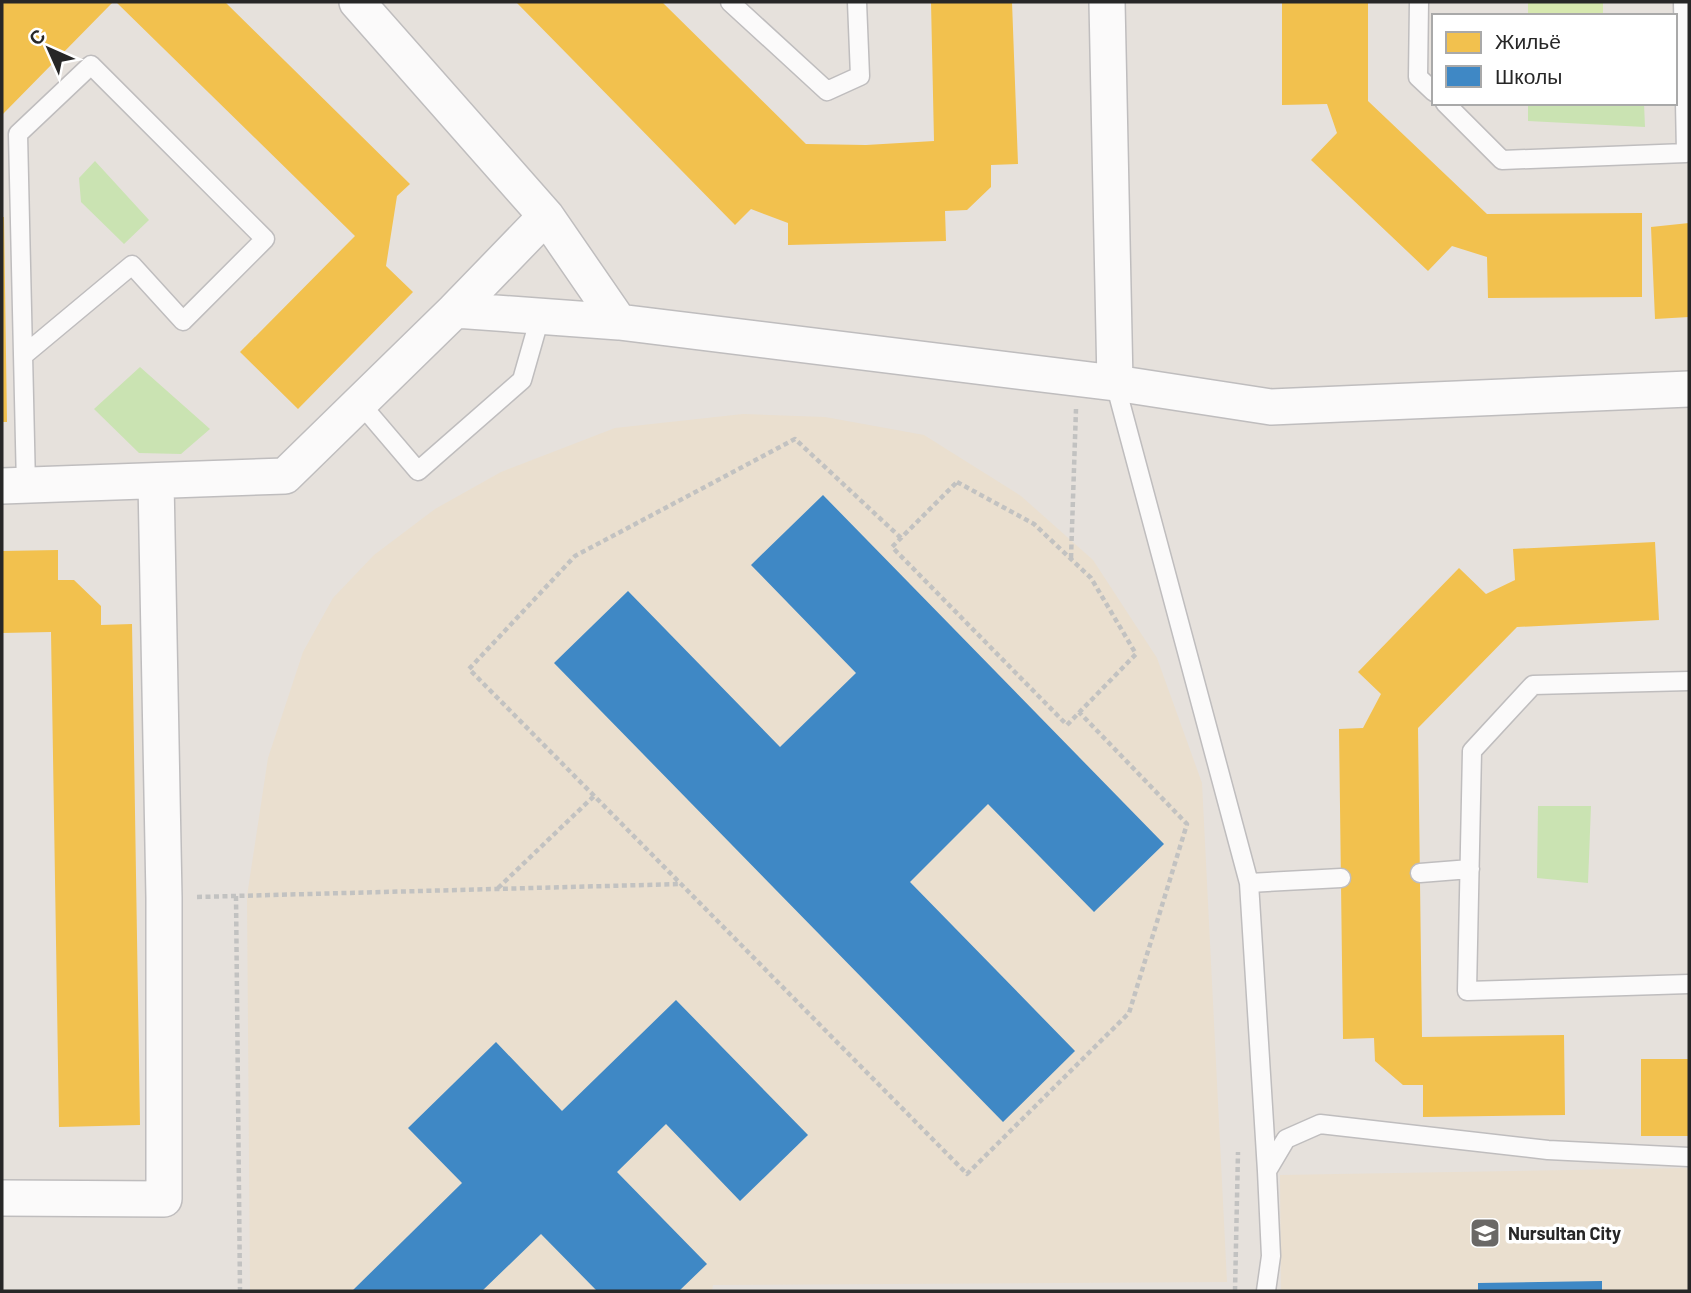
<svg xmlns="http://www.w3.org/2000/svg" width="1691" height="1293" font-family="Barlow,sans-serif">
	<rect width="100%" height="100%" fill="#e6e1dc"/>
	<path fill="#eadfcf" d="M 743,414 L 825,417 L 924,435 L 1021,496 L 1093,560 L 1157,658 L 1202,783 L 1227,1282 L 713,1285 L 712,1291 L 250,1291 L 247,896 L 268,758 L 303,652 L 333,598 L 374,555 L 435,509 L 501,472 L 615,428 Z
		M 1689,1168 L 1689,1291 L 1281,1291 L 1280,1175 Z"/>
	<path fill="#cae3b2" d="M 1528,103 L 1644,103 L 1645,127 L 1528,121 Z
		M 95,161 L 149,220 L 124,244 L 81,202 L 79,178 Z
		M 140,367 L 210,429 L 181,454 L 139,453 L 94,409 Z
		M 1538,806 L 1591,806 L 1588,883 L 1537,878 Z"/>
	<path fill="#d7e8af" d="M 1528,2 L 1603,2 L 1603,16 L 1528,16 Z"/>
	<path fill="#f2c14e" d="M 2,2 L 113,2 L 2,115 Z
		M 116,2 L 225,2 L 410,184 L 397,196 L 386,266 L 413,292 L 298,409 L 240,352 L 355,236 Z
		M 516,2 L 662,2 L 806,144 L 866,145 L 934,141 L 931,2 L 1012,2 L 1018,164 L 991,165 L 991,187 L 967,210 L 945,211 L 946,241 L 788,245 L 788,223 L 751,209 L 735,225 Z
		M 1282,2 L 1368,2 L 1368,101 L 1487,214 L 1642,213 L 1642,297 L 1488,298 L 1487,257 L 1452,246 L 1428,271 L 1311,160 L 1337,133 L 1327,104 L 1282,105 Z
		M 2,217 L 4,217 L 7,422 L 2,422 Z
		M 1689,223 L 1689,317 L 1655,319 L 1651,227 Z
		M 1655,542 L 1659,620 L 1517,627 L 1418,728 L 1422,1037 L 1564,1035 L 1565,1115 L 1423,1117 L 1423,1085 L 1403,1085 L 1375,1061 L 1374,1038 L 1343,1039 L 1339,729 L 1363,728 L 1381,694 L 1358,672 L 1459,568 L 1486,594 L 1515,580 L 1513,549 Z
		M 58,550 L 58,580 L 74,580 L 101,606 L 101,625 L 132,624 L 140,1125 L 59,1127 L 51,632 L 2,633 L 2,551 Z
		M 1641,1059 L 1689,1059 L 1689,1136 L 1641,1136 Z"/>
	<path fill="#3f88c5" d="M 823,495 L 1164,844 L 1094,912 L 988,804 L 910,882 L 1075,1051 L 1003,1122 L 554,663 L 628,591 L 780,747 L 856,673 L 751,565 Z
		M 676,1000 L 808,1135 L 740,1201 L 666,1124 L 617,1172 L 707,1264 L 679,1291 L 597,1291 L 541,1234 L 482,1291 L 352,1291 L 462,1183 L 408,1128 L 496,1042 L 562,1111 Z
		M 1602,1281 L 1602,1291 L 1478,1291 L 1478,1283 Z"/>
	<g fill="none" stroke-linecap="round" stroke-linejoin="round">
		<g stroke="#bfbdbe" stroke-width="21">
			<path id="service" d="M 730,2 L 827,91 L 860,76 L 857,2
				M 1419,2 L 1418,77 L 1434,92
				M 1445,103 L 1502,160 L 1686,153 L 1683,2
				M 24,355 L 132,265 L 183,321 L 265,239 L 91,65 L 18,134 L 26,486
				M 1115,383 L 1249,883 L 1267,1171
				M 360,403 L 418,471 L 522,380 L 540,317
				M 1689,681 L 1533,685 L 1472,751 L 1467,991 L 1689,984
				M 1420,873 L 1470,869
				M 1249,883 L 1341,878
				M 1266,1291 L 1271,1256 L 1267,1171 L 1286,1139 L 1320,1124 L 1548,1150 L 1689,1157"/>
		</g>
		<g stroke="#bfbdbe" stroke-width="38">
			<path id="minor" d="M 455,310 L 546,216
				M 619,322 L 1115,383 L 1107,2
				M 1115,383 L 1271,407 L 1689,389
				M 2,486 L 285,476 L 455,310 L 619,322 L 546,216 L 357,2
				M 2,1198 L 164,1199 L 164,898 L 156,481"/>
		</g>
		<path stroke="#c2c2c1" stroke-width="4.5" stroke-dasharray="5 3.5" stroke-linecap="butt" d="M 957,482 L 1034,524 L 1091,578 L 1136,654 L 1067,725 L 892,547 Z
			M 901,538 L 795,439 L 575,556 L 469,669 L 967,1174 L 1129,1013 L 1187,824 L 1079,712
			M 1071,558 L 1076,409
			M 498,888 L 594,796
			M 236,896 L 240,1291
			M 197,897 L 681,884
			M 1235,1291 L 1238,1152"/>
		<use href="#service" stroke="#fbfafa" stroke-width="18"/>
		<use href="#minor" stroke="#fbfafa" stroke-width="35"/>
	</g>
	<defs>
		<g id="school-square" transform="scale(1.575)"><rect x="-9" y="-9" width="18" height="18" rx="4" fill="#6a6866" stroke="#fff"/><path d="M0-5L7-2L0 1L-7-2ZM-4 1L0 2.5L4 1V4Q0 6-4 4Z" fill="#fff"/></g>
	</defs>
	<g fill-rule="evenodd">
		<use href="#school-square" x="1485" y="1233"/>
	</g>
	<g text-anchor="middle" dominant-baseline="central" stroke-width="7" stroke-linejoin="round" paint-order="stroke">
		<g font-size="18" font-weight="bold" fill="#272727" stroke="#fff" text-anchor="start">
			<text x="1508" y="1233">Nursultan City</text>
		</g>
	</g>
	<rect width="1691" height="1293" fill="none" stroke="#272727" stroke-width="7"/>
	<rect x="1432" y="14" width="245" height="91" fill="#ffffff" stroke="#a9a9a9" stroke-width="2"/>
	<rect x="1446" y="32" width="35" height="21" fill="#f2c14e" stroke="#a9a9a9" stroke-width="2"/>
	<text x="1495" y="49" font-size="21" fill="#272727">Жильё</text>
	<rect x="1446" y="66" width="35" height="21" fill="#3f88c5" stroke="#a9a9a9" stroke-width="2"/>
	<text x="1495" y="84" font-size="21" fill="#272727">Школы</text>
	<g transform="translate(49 49) rotate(315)" stroke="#ffffff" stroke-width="5" paint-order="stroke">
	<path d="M0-5L12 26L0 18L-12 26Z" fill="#272727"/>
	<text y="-10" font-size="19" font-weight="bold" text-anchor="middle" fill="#272727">С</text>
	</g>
</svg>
